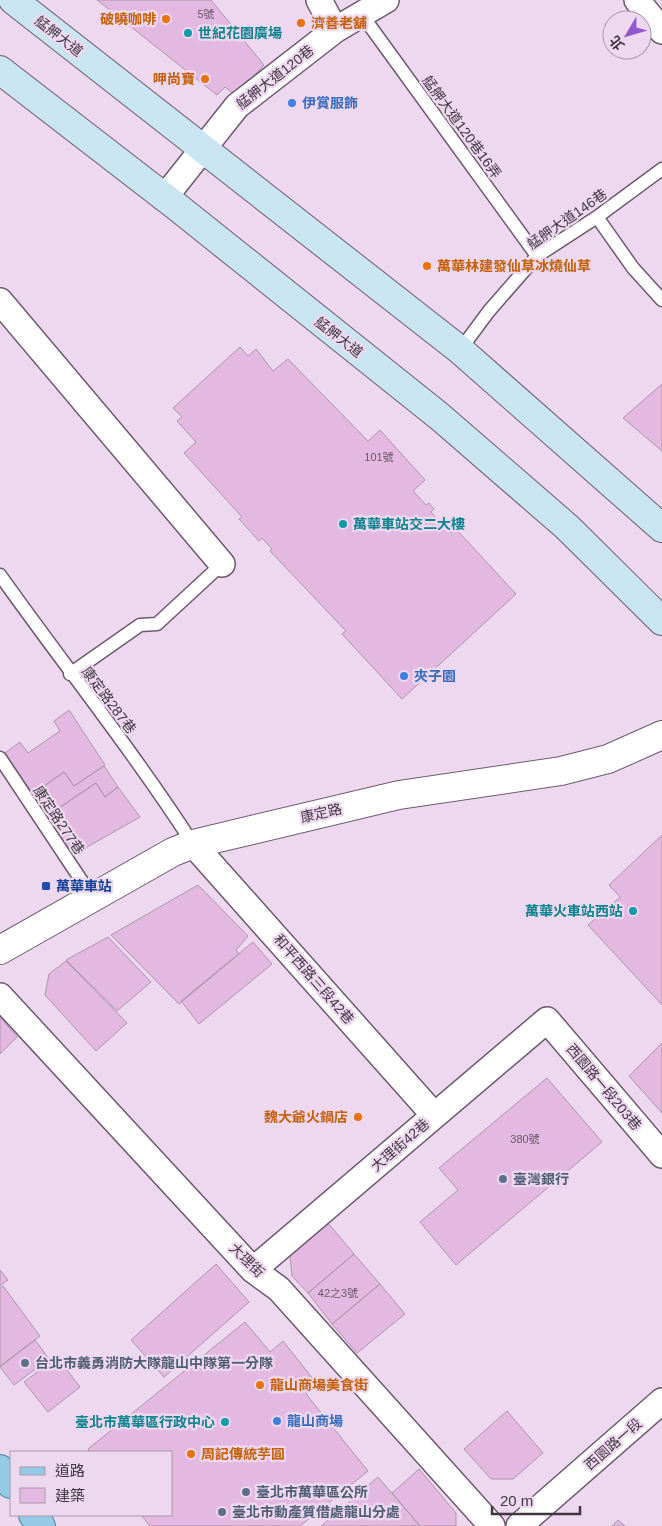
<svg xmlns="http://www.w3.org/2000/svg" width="662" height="1526" font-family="Arial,'Noto Sans TC',sans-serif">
	<rect width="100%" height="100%" fill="#eed8f0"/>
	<path fill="#e4b9e1" stroke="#ac96ab" d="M 97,0 L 211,0 L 264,65 L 236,96 L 225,87 L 217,95 Z
		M 240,347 L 248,356 L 256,349 L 273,371 L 288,359 L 368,441 L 380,430 L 425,480 L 413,491 L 426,505 L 429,503 L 434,509 L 431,512 L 451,533 L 456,529 L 516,594 L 402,699 L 342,634 L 346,631 L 270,551 L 272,549 L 262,538 L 259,541 L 239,519 L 242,517 L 184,453 L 196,442 L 177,421 L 182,417 L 173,408 Z
		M 662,384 L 662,451 L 623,418 Z
		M 69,710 L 105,765 L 74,786 L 64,772 L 33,794 L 5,753 L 20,742 L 28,753 L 60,731 L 54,721 Z
		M 104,766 L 118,787 L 105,797 L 96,783 L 47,816 L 33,794 L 64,772 L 74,786 Z
		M 96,783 L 105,797 L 118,787 L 140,817 L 73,855 L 47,816 Z
		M 662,835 L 662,1005 L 588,925 L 620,897 L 609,885 Z
		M 198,885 L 248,936 L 236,950 L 239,954 L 179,1004 L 111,935 Z
		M 108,937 L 151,982 L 117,1011 L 66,960 Z
		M 253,942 L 272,964 L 199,1024 L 181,1001 Z
		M 66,961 L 127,1023 L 96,1051 L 45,995 L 49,974 Z
		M 0,1017 L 17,1037 L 0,1054 Z
		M 662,1043 L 662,1113 L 629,1076 Z
		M 547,1078 L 602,1142 L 456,1265 L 420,1222 L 458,1190 L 439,1168 Z
		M 328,1223 L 354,1254 L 308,1293 L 292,1276 L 290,1256 Z
		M 354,1254 L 380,1284 L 332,1324 L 308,1293 Z
		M 216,1264 L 249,1302 L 164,1377 L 131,1340 Z
		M 0,1270 L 8,1280 L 0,1286 Z
		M 380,1284 L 405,1314 L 357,1353 L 332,1324 Z
		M 3,1286 L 40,1336 L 0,1366 L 0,1288 Z
		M 245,1322 L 270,1352 L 283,1341 L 318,1385 L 306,1394 L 368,1471 L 300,1526 L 150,1526 L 141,1515 L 171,1515 L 171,1452 L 90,1452 L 88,1449 Z
		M 35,1340 L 49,1359 L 14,1385 L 0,1367 Z
		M 57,1357 L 80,1387 L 48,1412 L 24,1382 Z
		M 507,1411 L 543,1453 L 513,1479 L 491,1479 L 464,1449 Z
		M 419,1469 L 456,1513 L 456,1526 L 420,1526 L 392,1493 Z
		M 378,1477 L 420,1526 L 321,1526 Z
		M 618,1520 L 625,1526 L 612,1526 Z"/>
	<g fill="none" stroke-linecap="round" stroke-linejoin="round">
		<g stroke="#6d5a6f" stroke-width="15">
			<path id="service" d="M 362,15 L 537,256
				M 597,217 L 633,268 L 662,300
				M 460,350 L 489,311 L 537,256 L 597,217 L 662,169
				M 0,575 C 64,665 133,751 193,844
				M 70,674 L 140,625 L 157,624 L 222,564
				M 0,758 L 93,898"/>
		</g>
		<g stroke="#6d5a6f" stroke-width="28">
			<path id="minor" d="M 319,0 L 335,30
				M 637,0 L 662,31
				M 164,198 L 237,106 L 335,30 L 386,0
				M 0,301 L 222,564
				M 193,844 L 434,1115
				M 0,996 L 253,1270 L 279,1289 L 492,1526
				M 253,1270 L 547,1020 L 662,1155
				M 519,1526 L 662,1401"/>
		</g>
		<g stroke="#6d5a6f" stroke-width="30">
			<path id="tertiary" d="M 0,950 L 173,852 L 193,844 L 399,795 L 561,771 L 608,759 L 662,735"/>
		</g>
		<g stroke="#6d5a6f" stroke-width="30">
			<path id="secondary" d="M 13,0 L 460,350 L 662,528
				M 0,70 L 176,206 L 439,416 L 567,527 L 662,621"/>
		</g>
		<g stroke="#4880a1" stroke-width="30">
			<path id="primary" d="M 0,1469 L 11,1484
				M 33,1515 L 41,1526"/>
		</g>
		<use href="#service" stroke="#fff" stroke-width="12"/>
		<use href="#minor" stroke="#fff" stroke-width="25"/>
		<use href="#tertiary" stroke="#fff" stroke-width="28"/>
		<use href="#secondary" stroke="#cae5f2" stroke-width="28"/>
		<use href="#primary" stroke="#94cae5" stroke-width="28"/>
	</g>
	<g fill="#e8710a" stroke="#eed8f0" stroke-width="2">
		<circle cx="166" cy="19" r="5"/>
		<circle cx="301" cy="23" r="5"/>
		<circle cx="205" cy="79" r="5"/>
		<circle cx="427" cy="266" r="5"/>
		<circle cx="358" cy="1117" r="5"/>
		<circle cx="260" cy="1385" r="5"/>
		<circle cx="191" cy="1454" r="5"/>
	</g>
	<g fill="#0f9aa8" stroke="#eed8f0" stroke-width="2">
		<circle cx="188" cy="33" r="5"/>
		<circle cx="343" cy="524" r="5"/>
		<circle cx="633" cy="911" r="5"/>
		<circle cx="225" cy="1422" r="5"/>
	</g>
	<g fill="#3f7fe0" stroke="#eed8f0" stroke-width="2">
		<circle cx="292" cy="103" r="5"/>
		<circle cx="404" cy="676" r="5"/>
		<circle cx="277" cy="1421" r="5"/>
	</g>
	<rect fill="#1a4fb4" stroke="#eed8f0" stroke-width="2" x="41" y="881" width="10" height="10" rx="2.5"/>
	<g fill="#5c6f8a" stroke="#eed8f0" stroke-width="2">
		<circle cx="503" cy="1179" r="5"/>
		<circle cx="25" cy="1363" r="5"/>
		<circle cx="246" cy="1492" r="5"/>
		<circle cx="222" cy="1512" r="5"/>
	</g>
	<g text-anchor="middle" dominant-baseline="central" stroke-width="4.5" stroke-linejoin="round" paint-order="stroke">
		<g font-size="11" fill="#695869">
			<text x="206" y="14">5號</text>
			<text x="379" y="457">101號</text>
			<text x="525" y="1139">380號</text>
			<text x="338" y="1293">42之3號</text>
		</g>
		<g font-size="14" font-weight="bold" fill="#c56008" stroke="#eed8f0" text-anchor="start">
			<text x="156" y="19" text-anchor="end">破曉咖啡</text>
			<text x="311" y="23">濟善老舖</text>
			<text x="195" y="79" text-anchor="end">呷尚寶</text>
			<text x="437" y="266">萬華林建發仙草冰燒仙草</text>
			<text x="348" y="1117" text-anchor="end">魏大爺火鍋店</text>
			<text x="270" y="1385">龍山商場美食街</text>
			<text x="201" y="1454">周記傳統芋圓</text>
		</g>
		<g font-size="14" font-weight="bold" fill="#0d838f" stroke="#eed8f0" text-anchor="start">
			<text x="198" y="33">世紀花園廣場</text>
			<text x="353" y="524">萬華車站交二大樓</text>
			<text x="623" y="911" text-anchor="end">萬華火車站西站</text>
			<text x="215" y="1422" text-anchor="end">臺北市萬華區行政中心</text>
		</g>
		<g font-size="14" fill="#403741" stroke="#eed8f0">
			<text transform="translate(59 36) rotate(38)">艋舺大道</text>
			<text transform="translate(275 77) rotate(-38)">艋舺大道120巷</text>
			<text transform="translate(462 127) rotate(54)">艋舺大道120巷16弄</text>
			<text transform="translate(567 219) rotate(-35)">艋舺大道146巷</text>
			<text transform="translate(339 337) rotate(38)">艋舺大道</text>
			<text transform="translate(109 700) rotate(53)">康定路287巷</text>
			<text transform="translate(321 813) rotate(-13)">康定路</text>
			<text transform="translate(59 820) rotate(56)">康定路277巷</text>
			<text transform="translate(314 979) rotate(49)">和平西路三段42巷</text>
			<text transform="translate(604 1087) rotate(50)">西園路一段203巷</text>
			<text transform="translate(400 1145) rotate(-41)">大理街42巷</text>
			<text transform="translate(247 1260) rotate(44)">大理街</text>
			<text transform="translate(613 1444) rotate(-41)">西園路一段</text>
		</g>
		<g font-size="14" font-weight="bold" fill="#366cbe" stroke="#eed8f0" text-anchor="start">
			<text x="302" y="103">伊賞服飾</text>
			<text x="414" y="676">夾子園</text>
			<text x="287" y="1421">龍山商場</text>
		</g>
		<g font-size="14" font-weight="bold" fill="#164399" stroke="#eed8f0" text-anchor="start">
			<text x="56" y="886">萬華車站</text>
		</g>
		<g font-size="14" font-weight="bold" fill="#4e5e75" stroke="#eed8f0" text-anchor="start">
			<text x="513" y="1179">臺灣銀行</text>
			<text x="35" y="1363">台北市義勇消防大隊龍山中隊第一分隊</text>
			<text x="256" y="1492">臺北市萬華區公所</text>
			<text x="232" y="1512">臺北市動產質借處龍山分處</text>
		</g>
	</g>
	<rect x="10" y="1451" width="162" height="65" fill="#eed8f0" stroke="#a898aa"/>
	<rect x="20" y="1467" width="25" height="8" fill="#94cae5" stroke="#a898aa"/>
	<text x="55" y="1476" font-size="15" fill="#403741">道路</text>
	<rect x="20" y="1488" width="25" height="15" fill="#e4b9e1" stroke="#a898aa"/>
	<text x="55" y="1501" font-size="15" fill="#403741">建築</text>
	<g transform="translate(627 35) rotate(232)"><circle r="24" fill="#eed8f0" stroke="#a898aa"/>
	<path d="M0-4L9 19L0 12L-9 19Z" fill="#9157cf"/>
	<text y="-8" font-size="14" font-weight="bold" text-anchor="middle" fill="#403741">北</text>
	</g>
	<path d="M492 1506v8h88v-8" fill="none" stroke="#403741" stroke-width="2.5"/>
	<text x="500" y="1506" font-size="15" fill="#403741" stroke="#eed8f0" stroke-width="4" paint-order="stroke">20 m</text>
</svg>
